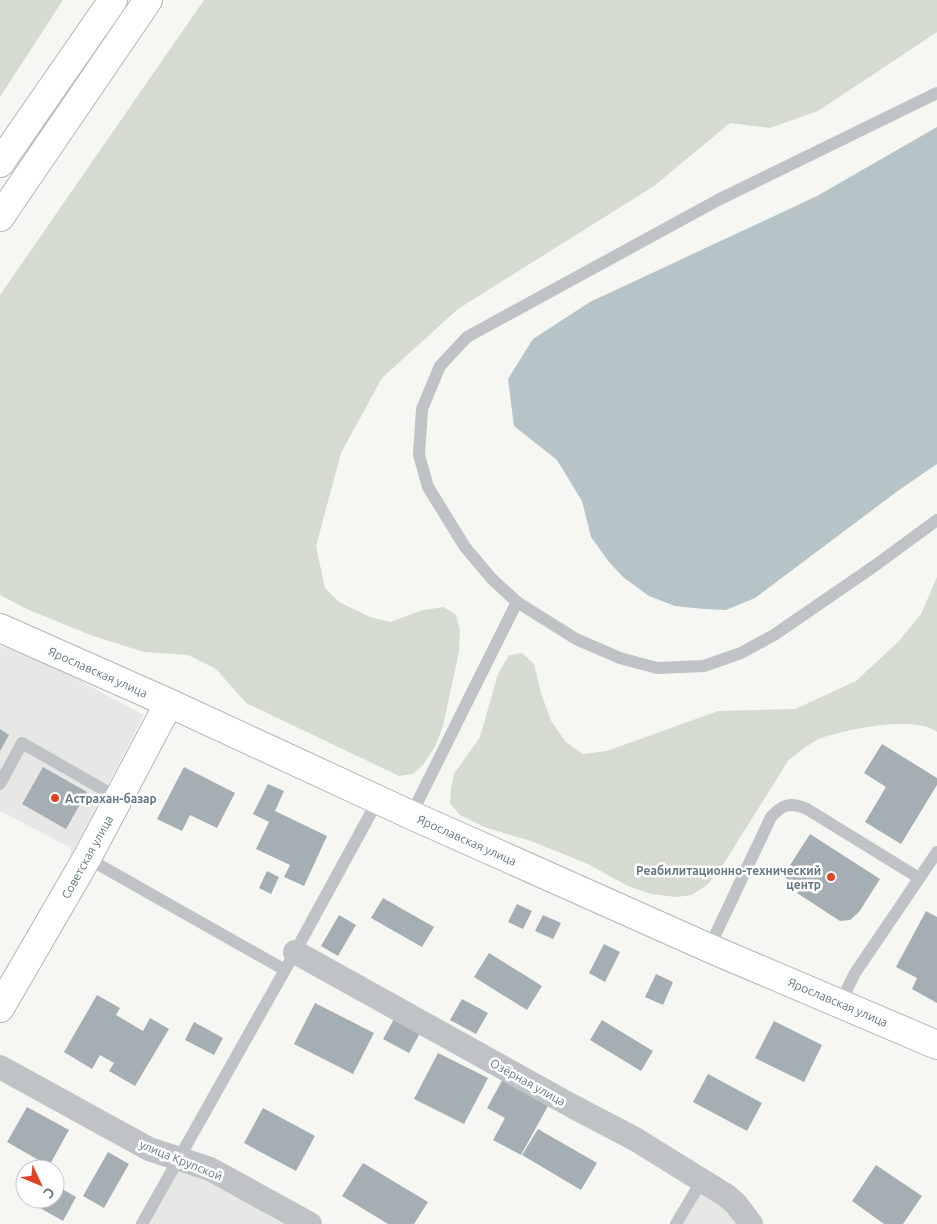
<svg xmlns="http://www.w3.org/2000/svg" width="937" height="1224" font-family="Ubuntu,sans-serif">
	<rect width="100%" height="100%" fill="#f6f6f2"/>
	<path fill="#e7e7e6" d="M 0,646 L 54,667 L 144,715 L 70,858 L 71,848 L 0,811 Z
		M 180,1159 L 312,1224 L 142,1224 Z
		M 702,1180 L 751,1224 L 676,1224 Z"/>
	<path fill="#d6dbd2" d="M 0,0 L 63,0 L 0,97 Z
		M 204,0 L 937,0 L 937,32 L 818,111 L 770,128 L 730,123 L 654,186 L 458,309 L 382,378 L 341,453 L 316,546 L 325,588 L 339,602 L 370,617 L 390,622 L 423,610 L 444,607 L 456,615 L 460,630 L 459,652 L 443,726 L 435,747 L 423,765 L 413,774 L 399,776 L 246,703 L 216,669 L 188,655 L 144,652 L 93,636 L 29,610 L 0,595 L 0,295 Z
		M 937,577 L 937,732 C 915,715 849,729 824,737 C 811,742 798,752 788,761 L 721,868 L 708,884 L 692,895 L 676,897 L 651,894 L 628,886 L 588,864 L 531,841 L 484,827 L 460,815 L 450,803 L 451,788 L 454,774 L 480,737 L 498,674 L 509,655 L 522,653 L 534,664 L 541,693 L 551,721 L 566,742 L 583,754 L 607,751 L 718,711 L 795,709 L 856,681 L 899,641 L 921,614 Z"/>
	<path fill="#b6c4c7" d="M 937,127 L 937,464 L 899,490 L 755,598 L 726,610 L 704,609 L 675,606 L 649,596 L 623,577 L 609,562 L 591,537 L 582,501 L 557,460 L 514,426 L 508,379 L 533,339 L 590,302 L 817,196 Z"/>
	<path fill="#a5afb3" d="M 0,729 L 9,735 L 0,751 Z
		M 882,744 L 937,778 L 937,785 L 901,844 L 865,822 L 886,787 L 864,773 Z
		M 43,767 L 87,792 L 66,829 L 22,804 Z
		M 184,767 L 235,793 L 217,828 L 190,815 L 182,831 L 157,819 Z
		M 268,784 L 284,791 L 275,811 L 327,836 L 304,886 L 284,877 L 290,865 L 256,849 L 269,822 L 253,814 Z
		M 810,834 L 880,879 L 859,912 L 850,920 L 840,921 L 797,893 L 801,888 L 783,876 Z
		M 267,871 L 279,877 L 271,894 L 259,888 Z
		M 383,898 L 434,927 L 422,947 L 371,918 Z
		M 517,904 L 532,911 L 523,929 L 508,922 Z
		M 926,911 L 937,917 L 937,1003 L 912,989 L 917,978 L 896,967 Z
		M 339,915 L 356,925 L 338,956 L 321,946 Z
		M 543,915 L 561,923 L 553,939 L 535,931 Z
		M 604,944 L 620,952 L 605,982 L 589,973 Z
		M 489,953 L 542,986 L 527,1010 L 474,977 Z
		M 656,974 L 673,982 L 663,1005 L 645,997 Z
		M 97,995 L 120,1008 L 116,1015 L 143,1031 L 150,1018 L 169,1029 L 135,1086 L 109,1071 L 114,1063 L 100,1055 L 92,1069 L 64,1052 Z
		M 462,999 L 488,1013 L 476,1034 L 450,1020 Z
		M 315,1003 L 374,1033 L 353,1074 L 294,1044 Z
		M 394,1019 L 420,1033 L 409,1053 L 383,1039 Z
		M 602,1020 L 653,1051 L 641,1071 L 590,1040 Z
		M 774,1021 L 822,1045 L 804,1082 L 755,1058 Z
		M 194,1022 L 223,1038 L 214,1055 L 185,1040 Z
		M 438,1053 L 488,1078 L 464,1124 L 414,1099 Z
		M 708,1074 L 762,1103 L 747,1131 L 693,1102 Z
		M 503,1079 L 549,1104 L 521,1155 L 493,1140 L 505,1118 L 487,1108 Z
		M 27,1107 L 69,1130 L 49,1166 L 7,1142 Z
		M 263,1108 L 315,1136 L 296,1171 L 244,1143 Z
		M 538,1129 L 597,1163 L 581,1190 L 522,1155 Z
		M 108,1152 L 129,1164 L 104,1208 L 83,1196 Z
		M 363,1163 L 428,1202 L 414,1224 L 388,1224 L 342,1196 Z
		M 876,1165 L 922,1196 L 903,1224 L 884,1224 L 852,1201 Z
		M 55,1185 L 76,1197 L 63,1221 L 19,1196 L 25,1186 L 25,1199 L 55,1199 Z"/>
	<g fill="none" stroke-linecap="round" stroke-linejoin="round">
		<g stroke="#b1b7bb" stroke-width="30">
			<path id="secondary" d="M 0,628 L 169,703 L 411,815 L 709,948 L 937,1045
				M 0,1008 L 87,858 L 169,703"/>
		</g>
		<g stroke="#b2b7ba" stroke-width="30">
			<path id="primary" d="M 0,163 L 113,0
				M 0,217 L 148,0"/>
		</g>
		<path stroke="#bfc3c6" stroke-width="12" d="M 937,93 L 718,200 L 467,337 L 440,366 L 422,409 L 419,455 L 428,487 L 465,547 L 492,579 L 517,602 L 576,639 L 620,658 L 657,668 L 704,666 L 741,653 L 774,635 L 873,567 L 937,520
			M 0,784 L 22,743 L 120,799
			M 411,815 L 517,602
			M 87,858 L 285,970
			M 709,948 L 771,817 C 783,804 790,802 807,809 L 919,878
			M 840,1003 L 855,973 L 937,852
			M 142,1224 L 295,952 L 378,800
			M 676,1224 L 702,1180"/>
		<path stroke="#bfc3c6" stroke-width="24" d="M 295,952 L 572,1106 L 635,1139 L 727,1196 L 736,1204 L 751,1224
			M 0,1067 L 149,1149 L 210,1169 L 310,1224"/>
		<use href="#secondary" stroke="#fff" stroke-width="28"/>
		<use href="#primary" stroke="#fff" stroke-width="28"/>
	</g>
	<g fill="#e24326" stroke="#fff" stroke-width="2">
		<circle cx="55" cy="798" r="5"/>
		<circle cx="831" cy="877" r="5"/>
	</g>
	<g text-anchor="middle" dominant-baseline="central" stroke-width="5" stroke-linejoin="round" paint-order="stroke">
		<g font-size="12" fill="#657883" stroke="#fff">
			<text transform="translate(98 672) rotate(24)">Ярославская улица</text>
			<text transform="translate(467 840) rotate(24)">Ярославская улица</text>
			<text transform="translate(87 857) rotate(-61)">Советская улица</text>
			<text transform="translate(838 1002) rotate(23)">Ярославская улица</text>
			<text transform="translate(528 1082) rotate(29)">Озёрная улица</text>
			<text transform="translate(181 1160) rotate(22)">улица Крупской</text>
		</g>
		<g font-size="12" font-weight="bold" fill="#657883" stroke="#fff" text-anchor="start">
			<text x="65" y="798">Астрахан-базар</text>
			<text x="821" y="870" text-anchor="end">Реабилитационно-технический<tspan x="821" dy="14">центр</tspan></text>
		</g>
	</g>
	<g transform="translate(40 1184) rotate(134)"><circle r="24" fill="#ffffff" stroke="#c1c9cd"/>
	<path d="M0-4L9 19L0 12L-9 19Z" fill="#e24326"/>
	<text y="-8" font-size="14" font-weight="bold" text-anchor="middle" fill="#657883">С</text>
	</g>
</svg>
